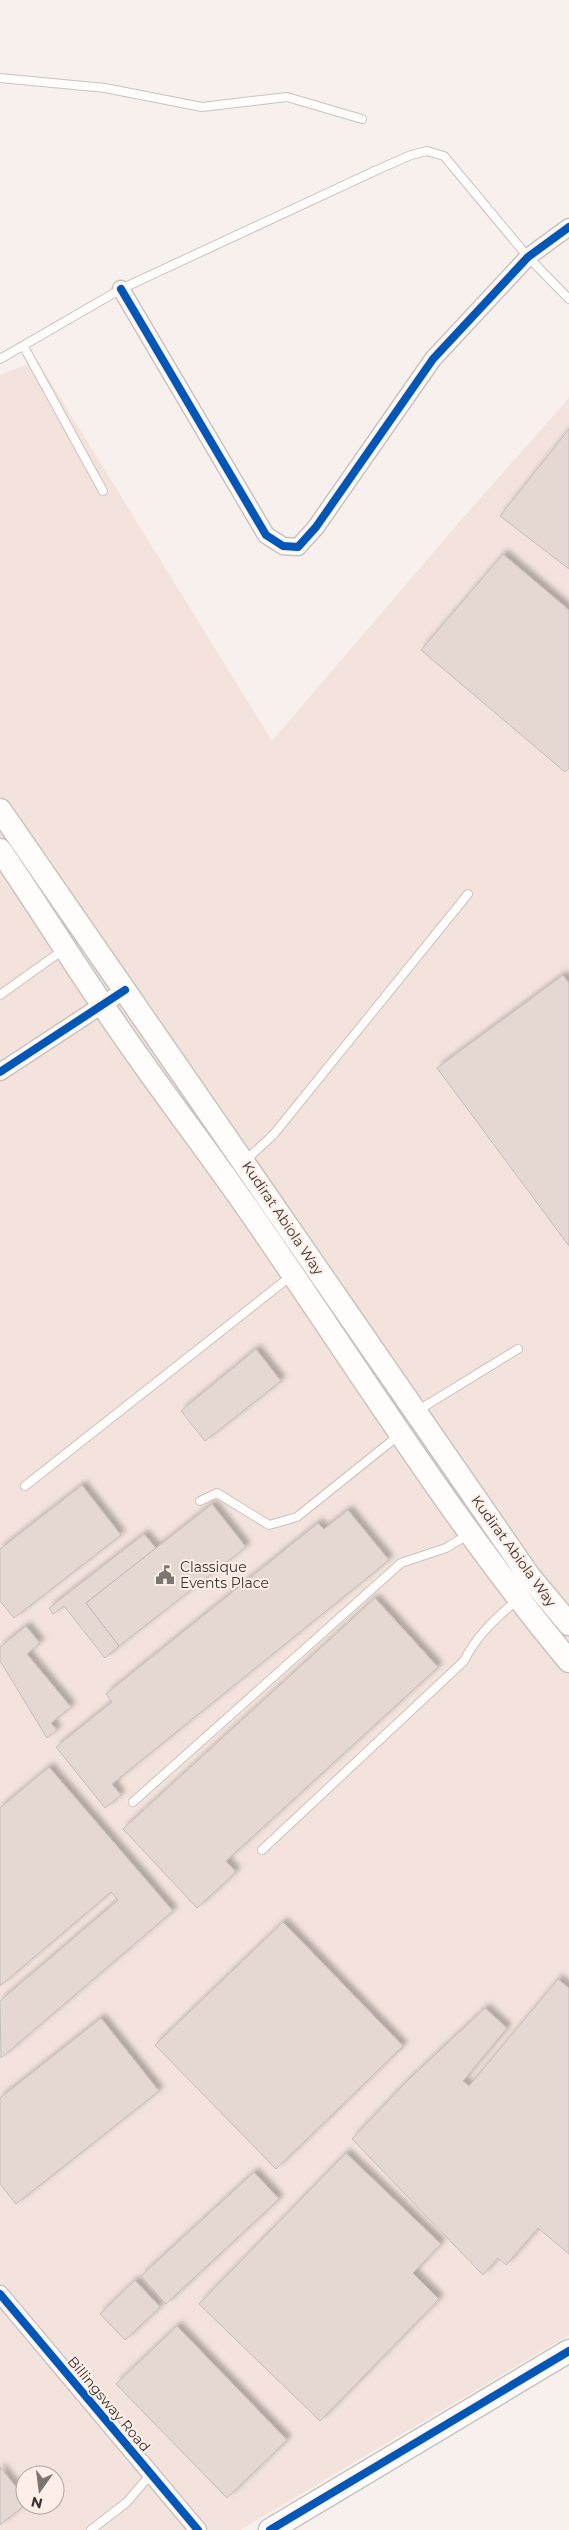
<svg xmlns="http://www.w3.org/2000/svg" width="569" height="2530" font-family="Montserrat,sans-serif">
	<defs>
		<filter id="shadow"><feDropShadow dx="4.5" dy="-4.5" stdDeviation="2.5" flood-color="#0004"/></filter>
	</defs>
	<rect width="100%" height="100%" fill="#f8f0ec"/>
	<path fill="#f3e3dc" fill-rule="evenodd" d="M 37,360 L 272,741 L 461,520 L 569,398 L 569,2335 L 240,2530 L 0,2530 L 0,375 ZM 25,2475 L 55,2475 L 55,2505 L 25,2505 Z"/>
	<path fill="#e5d7d1" stroke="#c3bdb9" filter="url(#shadow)" d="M 569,429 L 569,569 L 500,516 Z
		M 503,554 L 569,610 L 569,768 L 565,772 L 421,650 Z
		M 563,975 L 569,983 L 569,1246 L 437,1068 Z
		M 256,1349 L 281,1381 L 205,1441 L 181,1411 Z
		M 82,1485 L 121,1535 L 14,1618 L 0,1601 L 0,1549 Z
		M 212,1504 L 246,1547 L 119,1646 L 86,1603 Z
		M 348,1510 L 389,1560 L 112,1784 L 121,1795 L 105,1808 L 56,1747 L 112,1702 L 106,1694 L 318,1523 L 324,1529 Z
		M 144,1534 L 156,1548 L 86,1603 L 119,1646 L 105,1658 L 64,1606 L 53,1614 L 49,1608 Z
		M 375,1598 L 438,1667 L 226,1861 L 236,1872 L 197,1908 L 123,1829 Z
		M 26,1626 L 40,1643 L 27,1654 L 71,1707 L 51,1723 L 57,1730 L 47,1738 L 0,1661 L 0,1647 Z
		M 49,1767 L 173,1911 L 1,2058 L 0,2001 L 118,1900 L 111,1892 L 0,1986 L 0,1808 Z
		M 283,1922 L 403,2046 L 276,2169 L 155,2045 Z
		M 558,1979 L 569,1988 L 569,2254 L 538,2228 L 506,2265 L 498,2258 L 483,2275 L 352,2139 L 407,2081 L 485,2008 L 507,2028 L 463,2081 L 469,2086 Z
		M 101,2018 L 159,2091 L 16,2204 L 0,2184 L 0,2098 Z
		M 346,2153 L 441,2244 L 413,2273 L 439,2299 L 320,2421 L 199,2304 Z
		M 254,2172 L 279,2199 L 166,2304 L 141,2276 Z
		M 135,2280 L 160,2307 L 125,2340 L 100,2314 Z
		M 177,2326 L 287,2440 L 227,2498 L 116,2384 Z
		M 0,2467 L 25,2498 L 25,2505 L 0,2525 Z"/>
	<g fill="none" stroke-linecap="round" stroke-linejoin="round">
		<g stroke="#c9c3c0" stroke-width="10">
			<path id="lane" d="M 0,78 L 105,88 L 202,107 L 287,97 L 362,119
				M 24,347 L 103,491
				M 0,359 L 121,289 L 377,170 L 411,155 L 427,151 L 444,156 L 528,257 L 569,299
				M 0,995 L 63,950
				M 245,1161 L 274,1134 L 468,894
				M 417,1411 L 518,1349
				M 25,1486 L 291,1276
				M 200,1501 L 217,1493 L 269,1525 L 297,1517 L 399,1435
				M 133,1802 L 401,1563 L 446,1548 L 469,1534
				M 262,1850 L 464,1661 C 476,1636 496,1618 517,1600
				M 91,2530 L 127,2502 L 151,2474"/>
		</g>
		<g stroke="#c9c3c0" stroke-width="19">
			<path id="street" d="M 121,289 L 266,535 L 283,546 L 298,547 L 316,527 L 433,359 L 528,257 L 569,227
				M 0,1072 L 125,990
				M 0,2294 L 198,2530"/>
		</g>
		<g stroke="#c9c3c0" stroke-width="25">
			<path id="secondary" d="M 0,810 L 529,1576 L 569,1624
				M 0,850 C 35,901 67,953 102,1004 C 150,1077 205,1146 255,1219 C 358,1368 453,1522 569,1661
				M 270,2530 L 569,2351"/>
		</g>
		<use href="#lane" stroke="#fefdfc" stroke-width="8"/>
		<use href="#street" stroke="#fefdfc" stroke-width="16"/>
		<use href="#secondary" stroke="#fefdfc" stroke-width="22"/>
		<g stroke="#fdeee7" stroke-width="11">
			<path id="cycleway" d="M 121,289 L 266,535 L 283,546 L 298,547 L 316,527 L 433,359 L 528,257 L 569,227
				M 0,1072 L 125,990
				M 0,2294 L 198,2530
				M 270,2530 L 569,2351"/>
		</g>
		<use href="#cycleway" stroke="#0057b8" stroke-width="8"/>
	</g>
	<defs>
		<g id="civic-bare" transform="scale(1.5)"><path d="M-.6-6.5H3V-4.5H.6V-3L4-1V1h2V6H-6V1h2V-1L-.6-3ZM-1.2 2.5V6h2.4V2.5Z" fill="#7c7672" stroke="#fdeee7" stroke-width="2.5" paint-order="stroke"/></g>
	</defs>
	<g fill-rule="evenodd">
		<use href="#civic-bare" x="165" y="1575"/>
	</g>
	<g text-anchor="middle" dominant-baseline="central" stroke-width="4" stroke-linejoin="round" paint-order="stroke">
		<g font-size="14" fill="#3a3431" stroke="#fdeee7">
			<text transform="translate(283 1218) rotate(56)">Kudirat Abiola Way</text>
			<text transform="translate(514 1551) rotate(54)">Kudirat Abiola Way</text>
			<text transform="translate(109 2404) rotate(50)">Billingsway Road</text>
		</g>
		<g font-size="14" fill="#3a3431" stroke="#fdeee7" text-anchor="start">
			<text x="180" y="1567">Classique<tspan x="180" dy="16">Events Place</tspan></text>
		</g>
	</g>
	<g transform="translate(40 2490) rotate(194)"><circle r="24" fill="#fdeee7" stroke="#afa49e"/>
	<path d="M0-4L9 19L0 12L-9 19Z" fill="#7c7672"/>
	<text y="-8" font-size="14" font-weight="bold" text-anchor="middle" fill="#3a3431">N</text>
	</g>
</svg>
